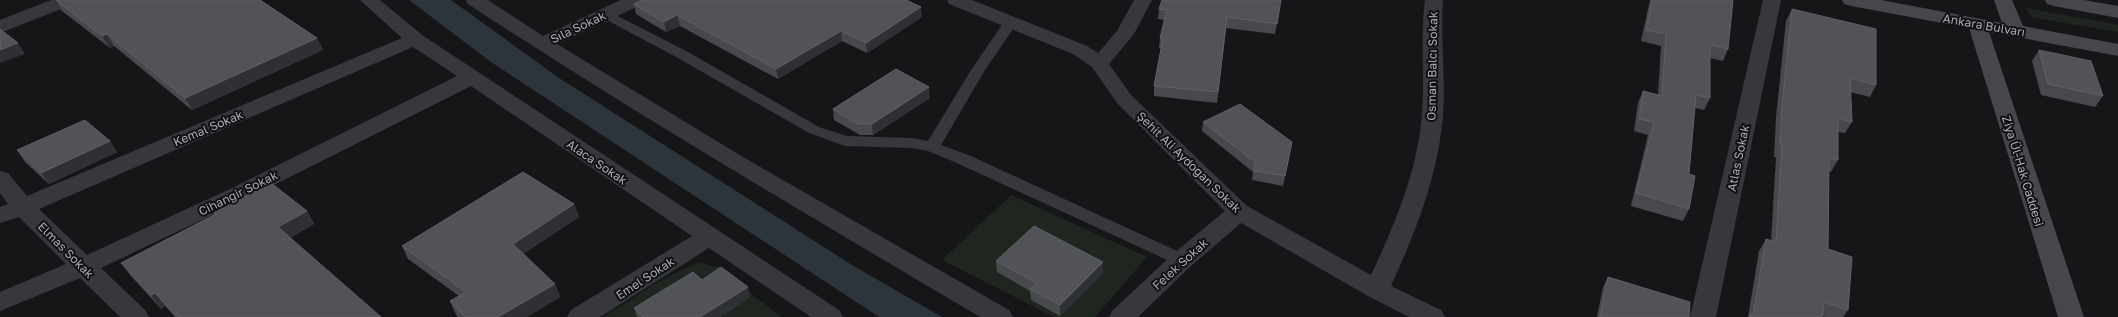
<svg xmlns="http://www.w3.org/2000/svg" width="2118" height="317" font-family="'Golos Text',sans-serif">
	<rect width="100%" height="100%" fill="#161618"/>
	<path fill="#1e261f" d="M 2026,8 L 2118,25 L 2118,32 L 2031,17 Z
		M 1011,195 L 1147,257 L 1095,317 L 1054,317 L 942,260 Z
		M 699,262 L 719,268 L 781,317 L 603,317 L 663,279 Z"/>
	<path fill="#2c353c" d="M 409,0 L 451,0 L 559,78 L 852,265 L 942,317 L 879,317 L 491,62 Z"/>
	<g fill="none" stroke-linecap="round" stroke-linejoin="round">
		<path fill="#37383d" fill-rule="evenodd" d="M 606,10 L 688,52 L 819,127 L 847,136 L 912,138 L 928,141 L 971,70 L 1006,19 L 1016,19 L 1018,22 L 985,70 L 941,145 L 971,156 L 1188,256 L 1191,260 L 1188,264 L 1182,266 L 1176,264 L 959,164 L 928,151 L 912,148 L 845,146 L 809,133 L 678,58 L 601,17 L 599,14 Z"/>
		<path fill="#37383d" fill-rule="evenodd" d="M 51,0 L 76,0 L 74,4 L 0,33 L 0,20 Z
			M 360,0 L 380,0 L 422,35 L 839,310 L 843,317 L 811,317 L 709,248 L 600,317 L 567,317 L 571,310 L 692,236 L 471,86 L 246,199 L 101,268 L 145,310 L 149,317 L 120,317 L 80,278 L 0,311 L 0,292 L 66,264 L 19,217 L 0,223 L 0,207 L 8,204 L 0,193 L 0,171 L 8,173 L 27,196 L 402,38 ZM 413,47 L 457,76 L 230,189 L 87,255 L 39,209 Z
			M 466,0 L 488,0 L 543,36 L 621,0 L 645,0 L 643,4 L 557,44 L 743,157 L 1009,310 L 1013,317 L 980,317 C 808,215 635,114 468,4 Z
			M 947,0 L 972,0 L 1087,46 L 1098,53 L 1117,31 L 1134,0 L 1152,0 L 1134,34 L 1109,64 L 1131,95 L 1247,206 L 1371,275 C 1395,224 1418,170 1422,113 C 1425,75 1420,37 1425,0 L 1443,0 C 1440,38 1446,77 1443,115 C 1438,176 1416,231 1391,286 L 1441,310 L 1445,317 L 1409,317 L 1368,296 L 1241,223 L 1191,266 L 1138,317 L 1109,317 L 1113,310 L 1173,254 L 1225,211 L 1117,103 L 1092,67 L 1073,54 L 949,4 Z
			M 1763,0 L 1781,0 L 1716,317 L 1690,317 Z"/>
		<path fill="#45474d" fill-rule="evenodd" d="M 1842,0 L 1881,0 L 2002,23 L 1994,0 L 2012,0 L 2023,26 L 2118,44 L 2118,56 L 1989,32 L 2084,317 L 2058,317 L 1969,28 L 1851,6 L 1844,4 Z
			M 2045,0 L 2084,0 L 2118,6 L 2118,18 L 2054,6 L 2047,4 Z"/>
	</g>
	<path fill="#47494d" d="M 56,0 L 260,0 L 317,38 L 323,50 L 192,110 L 114,46 L 110,48 L 62,11 Z
		M 1281,0 L 1275,34 L 1226,28 L 1217,103 L 1154,96 L 1154,86 L 1161,48 L 1159,48 L 1160,38 L 1164,20 L 1158,19 L 1159,9 Z
		M 1650,0 L 1733,0 L 1728,49 L 1723,61 L 1710,58 L 1710,98 L 1704,110 L 1695,108 L 1689,174 L 1689,209 L 1683,221 L 1631,206 L 1648,135 L 1634,131 L 1638,103 L 1643,91 L 1658,95 L 1661,46 L 1641,41 Z
		M 634,4 L 922,17 L 867,53 L 842,41 L 778,79 L 680,26 L 666,32 L 636,14 Z
		M 1792,9 L 1876,85 L 1870,97 L 1850,92 L 1852,122 L 1845,133 L 1838,132 L 1838,160 L 1831,172 L 1829,171 L 1828,249 L 1848,310 L 1843,317 L 1825,317 L 1822,316 L 1822,317 L 1748,317 L 1759,251 L 1766,239 L 1771,241 L 1776,157 L 1774,157 L 1776,117 L 1786,21 Z
		M 2039,50 L 2103,96 L 2095,107 L 2041,95 L 2032,61 Z
		M 930,98 L 873,135 L 860,135 L 834,120 L 833,109 Z
		M 1203,122 L 1292,142 L 1283,186 L 1252,180 L 1253,172 L 1202,131 Z
		M 110,141 L 117,152 L 49,184 L 25,162 L 17,150 Z
		M 574,204 L 579,217 L 523,254 L 555,284 L 560,297 L 527,317 L 458,317 L 456,315 L 450,301 L 459,296 L 408,259 L 402,246 Z
		M 307,211 L 314,224 L 290,238 L 381,317 L 175,317 L 165,306 L 161,309 L 131,276 L 121,263 L 216,215 L 214,213 Z
		M 996,261 L 1103,273 L 1060,316 L 1031,300 L 1030,291 L 997,272 Z
		M 1608,277 L 1689,317 L 1597,317 L 1603,287 Z
		M 702,280 L 750,297 L 720,317 L 637,317 L 634,308 Z"/>
	<path fill="#2f3033" d="M 921,7 L 922,17 L 867,53 L 866,43 Z
		M 677,15 L 680,26 L 666,32 L 664,22 Z
		M 841,31 L 842,41 L 778,79 L 776,69 Z
		M 107,34 L 114,46 L 110,48 L 102,36 Z
		M 317,38 L 323,50 L 192,110 L 185,98 Z
		M 18,43 L 25,54 L 0,63 L 0,50 Z
		M 929,87 L 930,98 L 873,135 L 872,124 Z
		M 110,141 L 117,152 L 49,184 L 41,173 Z
		M 574,204 L 579,217 L 518,257 L 513,244 Z
		M 307,211 L 314,224 L 286,240 L 278,227 Z
		M 1103,262 L 1103,273 L 1060,316 L 1060,305 Z
		M 555,284 L 560,297 L 527,317 L 498,317 Z
		M 748,287 L 750,297 L 720,317 L 700,317 Z
		M 155,293 L 165,306 L 161,309 L 151,295 Z"/>
	<path fill="#525359" stroke="#5f6168" d="M 56,0 L 260,0 L 317,38 L 185,98 L 107,34 L 102,36 Z
		M 642,0 L 906,0 L 921,7 L 866,43 L 841,31 L 776,69 L 677,15 L 664,22 L 634,4 Z
		M 1162,0 L 1281,0 L 1277,24 L 1227,17 L 1218,92 L 1154,86 L 1163,38 L 1160,38 L 1167,10 L 1159,9 Z
		M 1652,0 L 1733,0 L 1728,49 L 1710,45 L 1710,98 L 1696,95 L 1689,174 L 1695,176 L 1689,209 L 1636,193 L 1654,122 L 1639,119 L 1643,91 L 1662,96 L 1666,34 L 1646,30 Z
		M 1792,9 L 1876,29 L 1876,85 L 1850,78 L 1852,122 L 1838,118 L 1838,160 L 1829,158 L 1828,249 L 1852,257 L 1848,310 L 1824,302 L 1822,317 L 1750,317 L 1750,314 L 1753,315 L 1766,239 L 1776,242 L 1782,145 L 1780,145 L 1782,105 Z
		M 0,29 L 18,43 L 0,50 Z
		M 2039,50 L 2091,61 L 2103,96 L 2048,84 Z
		M 896,69 L 929,87 L 872,124 L 858,124 L 833,109 Z
		M 1240,104 L 1292,142 L 1285,176 L 1254,171 L 1255,162 L 1203,122 Z
		M 85,120 L 110,141 L 41,173 L 17,150 Z
		M 523,172 L 574,204 L 513,244 L 555,284 L 498,317 L 465,317 L 450,301 L 466,292 L 402,246 Z
		M 271,183 L 307,211 L 278,227 L 381,317 L 178,317 L 155,293 L 151,295 L 121,263 L 216,214 L 214,213 Z
		M 1034,226 L 1103,262 L 1060,305 L 1030,289 L 1037,283 L 996,261 Z
		M 721,267 L 748,287 L 700,317 L 643,317 L 634,308 L 693,272 L 702,280 Z
		M 1608,277 L 1690,302 L 1689,317 L 1600,317 Z"/>
	<g text-anchor="middle" dominant-baseline="central" stroke-width="4" stroke-linejoin="round" paint-order="stroke">
		<g font-size="12" fill="#a8adb8" stroke="#111113">
			<text transform="translate(1984 25) rotate(10)">Ankara Bulvarı</text>
			<text transform="translate(578 27) rotate(-25)">Sıla Sokak</text>
			<text transform="translate(1432 66) rotate(-89)">Osman Balcı Sokak</text>
			<text transform="translate(208 128) rotate(-23)">Kemal Sokak</text>
			<text transform="translate(1738 158) rotate(-78)">Atlas Sokak</text>
			<text transform="translate(597 162) rotate(34)">Alaca Sokak</text>
			<text transform="translate(1189 162) rotate(44)">Şehit Ali Aydoğan Sokak</text>
			<text transform="translate(2023 171) rotate(73)">Ziya Ül-Hak Caddesi</text>
			<text transform="translate(238 193) rotate(-26)">Cihangir Sokak</text>
			<text transform="translate(66 250) rotate(45)">Elmas Sokak</text>
			<text transform="translate(1180 264) rotate(-42)">Felek Sokak</text>
			<text transform="translate(645 278) rotate(-33)">Emel Sokak</text>
		</g>
	</g>
</svg>
